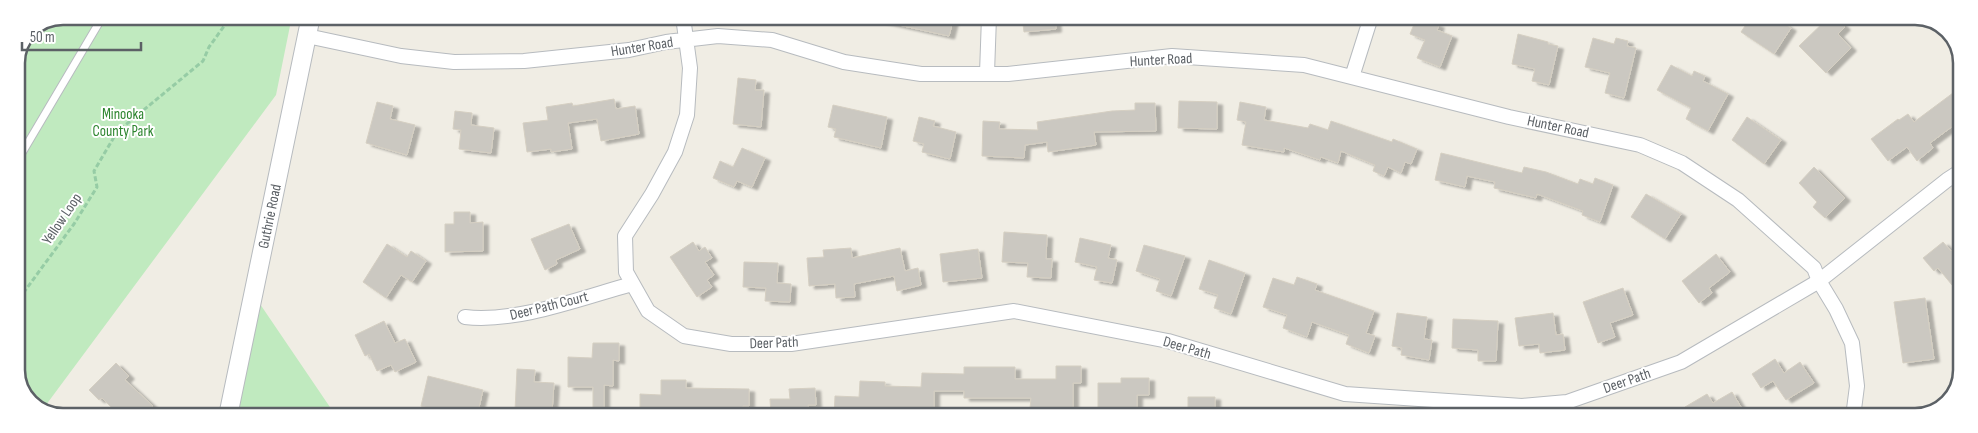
<svg xmlns="http://www.w3.org/2000/svg" width="1978" height="433" font-family="'Sofia Sans Condensed',sans-serif">
	<defs>
		<filter id="shadow"><feDropShadow dx="5.5" dy="3" stdDeviation="1" flood-color="#0004"/></filter>
	</defs>
	<rect width="100%" height="100%" fill="#f0ede4"/>
	<path fill="#c0eabf" d="M 63,16 L 292,16 L 276,95 L 43,409 L 28,401 L 17,376 L 16,63 L 30,30 Z
		M 260,304 L 336,416 L 237,416 Z"/>
	<path fill="#cbc8c1" stroke="#d5cfc2" filter="url(#shadow)" d="M 881,17 L 954,17 L 949,36 L 881,21 Z
		M 1022,17 L 1055,17 L 1056,29 L 1024,32 Z
		M 1417,17 L 1439,25 L 1437,30 L 1452,36 L 1440,67 L 1417,58 L 1425,40 L 1410,34 Z
		M 1751,17 L 1766,17 L 1773,22 L 1775,18 L 1791,28 L 1774,54 L 1741,32 Z
		M 1829,17 L 1835,17 L 1845,27 L 1838,34 L 1851,48 L 1826,73 L 1799,46 Z
		M 1518,34 L 1548,42 L 1548,44 L 1558,46 L 1549,85 L 1532,81 L 1535,69 L 1512,64 Z
		M 1593,38 L 1614,44 L 1616,38 L 1628,41 L 1627,46 L 1636,48 L 1624,98 L 1605,93 L 1610,73 L 1585,67 Z
		M 1671,65 L 1692,76 L 1694,71 L 1705,76 L 1703,81 L 1728,94 L 1708,131 L 1686,119 L 1691,108 L 1657,90 Z
		M 738,78 L 756,80 L 755,90 L 764,90 L 761,127 L 733,124 Z
		M 1961,87 L 1961,120 L 1930,143 L 1933,148 L 1917,161 L 1907,147 L 1888,161 L 1871,139 L 1898,119 L 1899,120 L 1908,114 L 1914,122 Z
		M 614,99 L 616,109 L 635,106 L 639,134 L 601,141 L 597,119 L 568,123 L 572,149 L 551,152 L 551,149 L 527,152 L 523,123 L 548,120 L 546,107 L 572,103 L 573,106 Z
		M 1179,101 L 1217,102 L 1217,129 L 1178,128 Z
		M 377,102 L 393,106 L 390,119 L 415,125 L 407,155 L 366,143 Z
		M 1240,102 L 1266,107 L 1264,120 L 1308,128 L 1310,124 L 1328,130 L 1331,121 L 1392,142 L 1393,139 L 1417,149 L 1411,164 L 1405,162 L 1401,173 L 1388,167 L 1384,176 L 1373,171 L 1375,165 L 1341,151 L 1338,163 L 1321,157 L 1320,160 L 1284,148 L 1284,152 L 1242,145 L 1246,122 L 1237,120 Z
		M 1135,103 L 1155,103 L 1156,131 L 1094,132 L 1096,145 L 1048,152 L 1047,142 L 1025,145 L 1024,158 L 982,156 L 983,121 L 1000,122 L 999,129 L 1038,130 L 1037,122 L 1112,111 L 1135,110 Z
		M 833,105 L 887,117 L 881,148 L 834,137 L 836,129 L 828,127 Z
		M 455,111 L 472,113 L 471,125 L 494,128 L 491,153 L 459,149 L 461,130 L 453,129 Z
		M 919,117 L 935,121 L 933,126 L 956,132 L 950,159 L 922,152 L 924,144 L 913,141 Z
		M 1747,117 L 1781,140 L 1764,164 L 1732,140 Z
		M 742,148 L 765,158 L 752,187 L 737,181 L 734,187 L 713,178 L 720,161 L 733,167 Z
		M 1441,153 L 1522,173 L 1524,167 L 1546,172 L 1578,184 L 1580,179 L 1593,184 L 1595,178 L 1613,185 L 1600,222 L 1582,215 L 1583,211 L 1537,194 L 1536,198 L 1494,188 L 1495,182 L 1467,176 L 1465,187 L 1435,180 Z
		M 1814,167 L 1845,198 L 1825,218 L 1813,207 L 1817,202 L 1799,183 Z
		M 1646,194 L 1681,214 L 1665,239 L 1631,217 Z
		M 454,212 L 470,212 L 470,223 L 483,222 L 483,251 L 445,252 L 445,224 L 454,224 Z
		M 569,224 L 580,249 L 556,260 L 557,264 L 545,270 L 531,239 Z
		M 1004,232 L 1047,235 L 1046,259 L 1052,259 L 1051,278 L 1027,277 L 1028,263 L 1002,262 Z
		M 1080,238 L 1111,245 L 1108,258 L 1117,260 L 1112,283 L 1094,280 L 1097,267 L 1075,262 Z
		M 693,242 L 699,251 L 705,247 L 712,258 L 705,262 L 714,275 L 707,280 L 712,287 L 697,297 L 670,257 Z
		M 1943,242 L 1951,251 L 1961,243 L 1961,278 L 1952,285 L 1938,268 L 1934,271 L 1923,258 Z
		M 387,244 L 407,257 L 411,251 L 426,261 L 412,282 L 401,275 L 386,298 L 363,282 Z
		M 1144,245 L 1185,256 L 1171,296 L 1156,291 L 1160,279 L 1136,271 Z
		M 851,248 L 852,258 L 900,248 L 905,271 L 918,268 L 921,285 L 897,291 L 894,276 L 854,284 L 855,297 L 836,298 L 835,284 L 809,286 L 807,258 L 824,257 L 823,250 Z
		M 978,249 L 982,278 L 943,282 L 940,254 Z
		M 1716,254 L 1730,272 L 1709,288 L 1712,293 L 1699,303 L 1682,281 Z
		M 1209,260 L 1245,273 L 1231,314 L 1214,308 L 1218,295 L 1199,289 Z
		M 744,262 L 778,263 L 777,283 L 791,284 L 790,302 L 765,301 L 766,288 L 743,287 Z
		M 1297,277 L 1317,284 L 1315,290 L 1374,311 L 1366,333 L 1375,336 L 1369,353 L 1346,344 L 1349,335 L 1312,322 L 1307,337 L 1283,328 L 1287,315 L 1263,307 L 1273,278 L 1294,285 Z
		M 1623,288 L 1633,315 L 1610,323 L 1615,337 L 1598,343 L 1583,302 Z
		M 1925,298 L 1934,359 L 1903,363 L 1894,302 Z
		M 1397,313 L 1427,317 L 1424,339 L 1432,340 L 1429,360 L 1401,355 L 1402,348 L 1392,346 Z
		M 1553,313 L 1556,335 L 1563,334 L 1565,350 L 1540,353 L 1539,344 L 1519,346 L 1515,318 Z
		M 1453,319 L 1498,321 L 1496,361 L 1478,361 L 1478,350 L 1452,348 Z
		M 384,321 L 395,343 L 405,339 L 416,362 L 395,372 L 391,365 L 377,371 L 369,354 L 365,356 L 355,335 Z
		M 593,343 L 619,343 L 619,361 L 613,360 L 613,386 L 604,385 L 604,414 L 593,414 L 593,387 L 568,387 L 568,357 L 592,358 Z
		M 1775,359 L 1784,373 L 1800,362 L 1814,383 L 1786,400 L 1773,381 L 1761,388 L 1752,374 Z
		M 116,363 L 129,376 L 125,380 L 153,406 L 143,416 L 120,416 L 102,398 L 99,400 L 89,390 Z
		M 1056,366 L 1081,366 L 1081,383 L 1073,383 L 1073,408 L 1030,408 L 1031,398 L 964,398 L 964,391 L 934,391 L 934,413 L 879,412 L 879,416 L 834,416 L 835,396 L 859,397 L 860,381 L 885,382 L 885,386 L 921,387 L 922,373 L 964,374 L 964,367 L 1015,367 L 1015,379 L 1056,379 Z
		M 517,369 L 535,370 L 534,382 L 554,383 L 552,412 L 515,410 Z
		M 428,376 L 483,390 L 477,416 L 460,416 L 421,406 Z
		M 1121,378 L 1149,378 L 1149,395 L 1137,395 L 1137,411 L 1098,411 L 1098,383 L 1121,383 Z
		M 661,380 L 686,380 L 686,388 L 749,389 L 749,406 L 743,406 L 743,415 L 640,416 L 640,394 L 661,395 Z
		M 815,388 L 816,405 L 808,405 L 809,416 L 771,416 L 770,399 L 790,399 L 789,389 Z
		M 1732,392 L 1747,417 L 1691,417 L 1685,407 L 1707,394 L 1713,403 Z
		M 1188,397 L 1215,397 L 1215,415 L 1188,416 Z"/>
	<g fill="none" stroke-linecap="round" stroke-linejoin="round">
		<g stroke="#b7bbbf" stroke-width="9">
			<path id="service" d="M 16,163 L 103,16"/>
		</g>
		<g stroke="#b7bbbf" stroke-width="16">
			<path id="minor" d="M 683,17 L 690,68 L 687,115 L 675,152 L 652,194 L 625,236 L 626,272 L 648,311 L 684,336 L 731,344 L 791,344 L 1014,311 L 1168,341 L 1345,394 L 1522,406 L 1567,402 L 1681,362 L 1819,281 L 1947,180 L 1961,171
				M 307,36 L 401,56 L 454,62 L 524,61 L 629,50 L 666,42 L 718,36 L 772,40 L 844,62 L 921,74 L 1008,74 L 1172,56 L 1304,65 L 1509,117 L 1640,145 L 1682,163 L 1738,200 L 1814,268 L 1819,281 L 1836,309 L 1852,343 L 1857,386 L 1853,417
				M 987,73 L 989,17
				M 1352,77 L 1371,17
				M 465,317 C 517,323 581,298 632,284"/>
		</g>
		<g stroke="#b7bbbf" stroke-width="20">
			<g id="tertiary">
				<path id="s1" d="M 228,416 L 311,16"/>
			</g>
		</g>
		<path stroke="#96cca5" stroke-width="3" stroke-dasharray="5 2.5" stroke-linecap="butt" d="M 17,297 L 24,292 L 74,224 L 97,187 L 94,171 L 117,132 L 203,61 L 209,47 L 227,22 L 229,16"/>
		<use href="#service" stroke="#fff" stroke-width="7"/>
		<use href="#minor" stroke="#fff" stroke-width="14"/>
		<use href="#tertiary" stroke="#fff" stroke-width="18"/>
	</g>
	<g text-anchor="middle" dominant-baseline="central" stroke-width="4" stroke-linejoin="round" paint-order="stroke">
		<g font-size="15" fill="#5c6166" stroke="#fff">
			<text transform="translate(642 47) rotate(-9)">Hunter Road</text>
			<text transform="translate(1161 60) rotate(-3)">Hunter Road</text>
			<text transform="translate(1558 127) rotate(12)">Hunter Road</text>
			<text stroke="none"><textPath href="#s1" startOffset="204">Guthrie Road</textPath></text>
			<text transform="translate(62 219) rotate(-56)">Yellow Loop</text>
			<text transform="translate(549 306) rotate(-14)">Deer Path Court</text>
			<text transform="translate(774 343) rotate(-2)">Deer Path</text>
			<text transform="translate(1187 348) rotate(16)">Deer Path</text>
			<text transform="translate(1627 381) rotate(-19)">Deer Path</text>
		</g>
		<g font-size="15" fill="#2d852f" stroke="#fff">
			<text x="123" y="114">Minooka<tspan x="123" dy="17">County Park</tspan></text>
		</g>
	</g>
	<path d="M0 0H1978V433H0ZM63 25H1915A38 38 0 0 1 1953 63V370A38 38 0 0 1 1915 408H63A38 38 0 0 1 25 370V63A38 38 0 0 1 63 25Z" fill="#fff" fill-rule="evenodd"/>
	<path fill="none" stroke="#5c6166" stroke-width="2.5" d="M63 25H1915A38 38 0 0 1 1953 63V370A38 38 0 0 1 1915 408H63A38 38 0 0 1 25 370V63A38 38 0 0 1 63 25Z"/>
	<path d="M22 42v8h119v-8" fill="none" stroke="#5c6166" stroke-width="2.5"/>
	<text x="30" y="42" font-size="15" fill="#5c6166" stroke="#ffffff" stroke-width="4" paint-order="stroke">50 m</text>
</svg>
